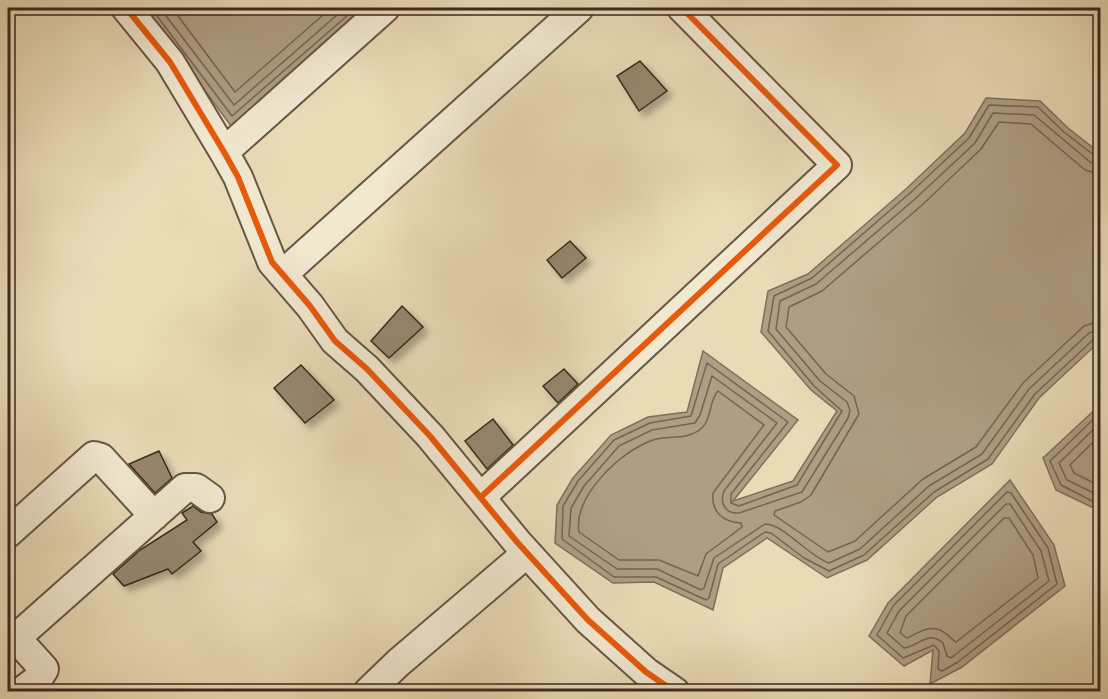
<svg xmlns="http://www.w3.org/2000/svg" width="1108" height="699" font-family="Cardo,serif">
	<defs>
		<filter id="shadow"><feDropShadow dx="5.5" dy="5.5" stdDeviation="3" flood-color="#0004"/></filter>
	</defs>
	<rect width="100%" height="100%" fill="#eadbb7"/>
	<filter id="stains"><feTurbulence type="fractalNoise" baseFrequency=".00333" numOctaves="4"/><feColorMatrix values="0 0 0 0 .2 0 0 0 0 .09 0 0 0 0 .02 0 0 0 .5 -.17"/></filter>
	<radialGradient id="worn" r=".72"><stop offset=".6" stop-color="#630" stop-opacity="0"/><stop offset="1" stop-color="#630" stop-opacity=".3"/></radialGradient>
	<path fill="#ae9e83" stroke="#806f5b" stroke-width="1.5" d="M 144,8 L 365,8 L 231,126 Z
		M 986,98 L 1040,101 L 1068,128 L 1100,153 L 1100,341 L 1039,398 L 992,464 L 937,497 L 867,560 L 827,578 L 767,538 L 723,568 L 713,610 L 654,582 L 613,583 L 555,543 L 557,505 L 573,478 L 611,435 L 648,417 L 687,412 L 703,351 L 798,420 L 733,501 L 793,481 L 837,411 L 811,390 L 761,332 L 768,291 L 808,274 L 906,189 L 965,133 Z
		M 1100,405 L 1100,511 L 1056,490 L 1043,458 Z
		M 1010,480 L 1054,545 L 1065,586 L 962,667 L 930,684 L 933,650 L 904,666 L 869,636 L 888,603 Z"/>
	<g fill="none" stroke-linecap="round" stroke-linejoin="round">
		<path stroke="#746451" stroke-width="1.5" d="M 151,8 L 232,116 L 356,8
			M 160,8 L 234,105 L 345,8
			M 172,8 L 235,92 L 331,8
			M 1100,157 L 1095,156 L 1064,132 L 1038,107 L 989,105 L 969,138 L 910,193 L 812,278 L 774,296 L 768,331 L 814,386 L 842,411 L 797,485 L 739,506 L 731,503 L 731,494 L 788,422 L 707,363 L 691,416 L 650,423 L 614,440 L 578,481 L 563,506 L 562,539 L 614,577 L 656,577 L 706,600 L 709,598 L 718,564 L 765,532 L 771,533 L 804,558 L 829,571 L 864,555 L 934,492 L 988,459 L 1035,394 L 1094,339 L 1100,337
			M 1100,165 L 1090,162 L 1034,115 L 993,113 L 975,143 L 915,199 L 816,284 L 780,301 L 776,329 L 820,381 L 847,402 L 850,410 L 848,418 L 802,492 L 739,513 C 726,514 719,504 724,491 L 777,423 L 712,376 L 700,415 L 695,423 L 652,430 L 619,446 L 584,486 L 571,508 L 569,536 L 617,569 L 657,569 L 701,590 L 704,588 L 714,558 L 765,524 C 784,524 808,556 829,563 L 860,549 L 929,486 L 982,454 L 1029,389 L 1089,333 L 1100,330
			M 1100,174 L 1085,170 L 1031,124 L 999,122 L 981,149 L 921,206 L 822,291 L 789,307 L 786,327 L 826,374 L 854,396 L 859,414 L 811,495 L 801,502 L 775,511 L 774,515 L 828,552 L 855,541 L 923,479 L 976,447 L 1023,383 L 1084,326 L 1100,321
			M 718,391 L 764,425 L 713,493 C 711,512 723,522 741,523 L 742,527 L 706,554 L 698,576 L 659,560 L 619,560 L 579,532 C 573,496 621,451 653,440 C 667,435 685,440 698,431 C 713,422 708,401 718,391 Z
			M 1100,413 L 1050,461 L 1061,485 L 1100,505
			M 1100,423 L 1059,463 L 1067,480 L 1100,496
			M 1100,435 L 1070,465 L 1074,473 L 1100,486
			M 1007,492 L 1011,493 L 1048,548 L 1057,584 L 958,662 L 942,671 L 938,669 L 939,651 L 934,645 L 903,658 L 877,635 L 893,606 Z
			M 1006,504 L 1010,504 L 1041,551 L 1049,581 L 951,658 L 947,656 L 943,643 C 929,630 918,646 904,648 L 887,633 L 899,611 Z
			M 1004,518 L 1009,518 L 1033,555 L 1038,578 L 956,642 C 952,640 950,636 945,633 C 932,623 920,632 907,638 L 900,633 L 906,616 Z"/>
	</g>
	<path fill="#96866e" stroke="#3a291f" stroke-width="1.5" filter="url(#shadow)" d="M 640,61 L 667,91 L 639,111 L 617,76 Z
		M 570,241 L 586,258 L 562,278 L 547,260 Z
		M 402,306 L 423,327 L 389,358 L 371,341 Z
		M 301,365 L 334,400 L 305,423 L 274,388 Z
		M 564,369 L 578,384 L 558,403 L 543,386 Z
		M 493,419 L 513,445 L 487,469 L 465,441 Z
		M 159,451 L 172,478 L 155,493 L 129,464 Z
		M 193,506 L 201,512 L 212,514 L 217,522 L 193,542 L 201,551 L 172,574 L 168,569 L 124,586 L 113,574 L 140,550 L 187,520 L 182,513 Z"/>
	<g fill="none" stroke-linecap="round" stroke-linejoin="round">
		<g stroke="#665645" stroke-width="32">
			<path id="minor" d="M 126,8 L 170,62 L 224,152 L 238,177 L 272,262 L 310,306 L 335,341 L 367,369 L 430,436 L 517,542 L 588,620 L 646,672 L 675,692
				M 224,152 L 385,8
				M 283,274 L 579,8
				M 481,497 L 837,165 L 682,8
				M 8,533 L 94,456 L 101,458 L 154,516
				M 21,692 L 38,679 L 44,669 L 16,638 L 185,488 L 196,488 L 210,498
				M 368,692 L 398,663 L 527,553"/>
		</g>
		<use href="#minor" stroke="#f1e8d0" stroke-width="28"/>
		<g stroke="#f1e8d0" stroke-width="10">
			<path id="cycleway" d="M 126,8 L 170,62 L 224,152 L 238,177 L 272,262 L 310,306 L 335,341 L 367,369 L 430,436 L 517,542 L 588,620 L 646,672 L 675,692
				M 481,497 L 837,165 L 682,8"/>
		</g>
		<use href="#cycleway" stroke="#e8590c" stroke-width="6"/>
	</g>
	<rect width="1108" height="699" fill="none" stroke="#eadbb7" stroke-width="30"/>
	<rect x="9" y="9" width="1090" height="681" fill="none" stroke="#3a291f" stroke-width="3"/>
	<rect x="15" y="15" width="1078" height="669" fill="none" stroke="#3a291f" stroke-width="1.5"/>
	<rect width="100%" height="100%" filter="url(#stains)"/>
	<rect width="100%" height="100%" fill="url(#worn)"/>
</svg>
